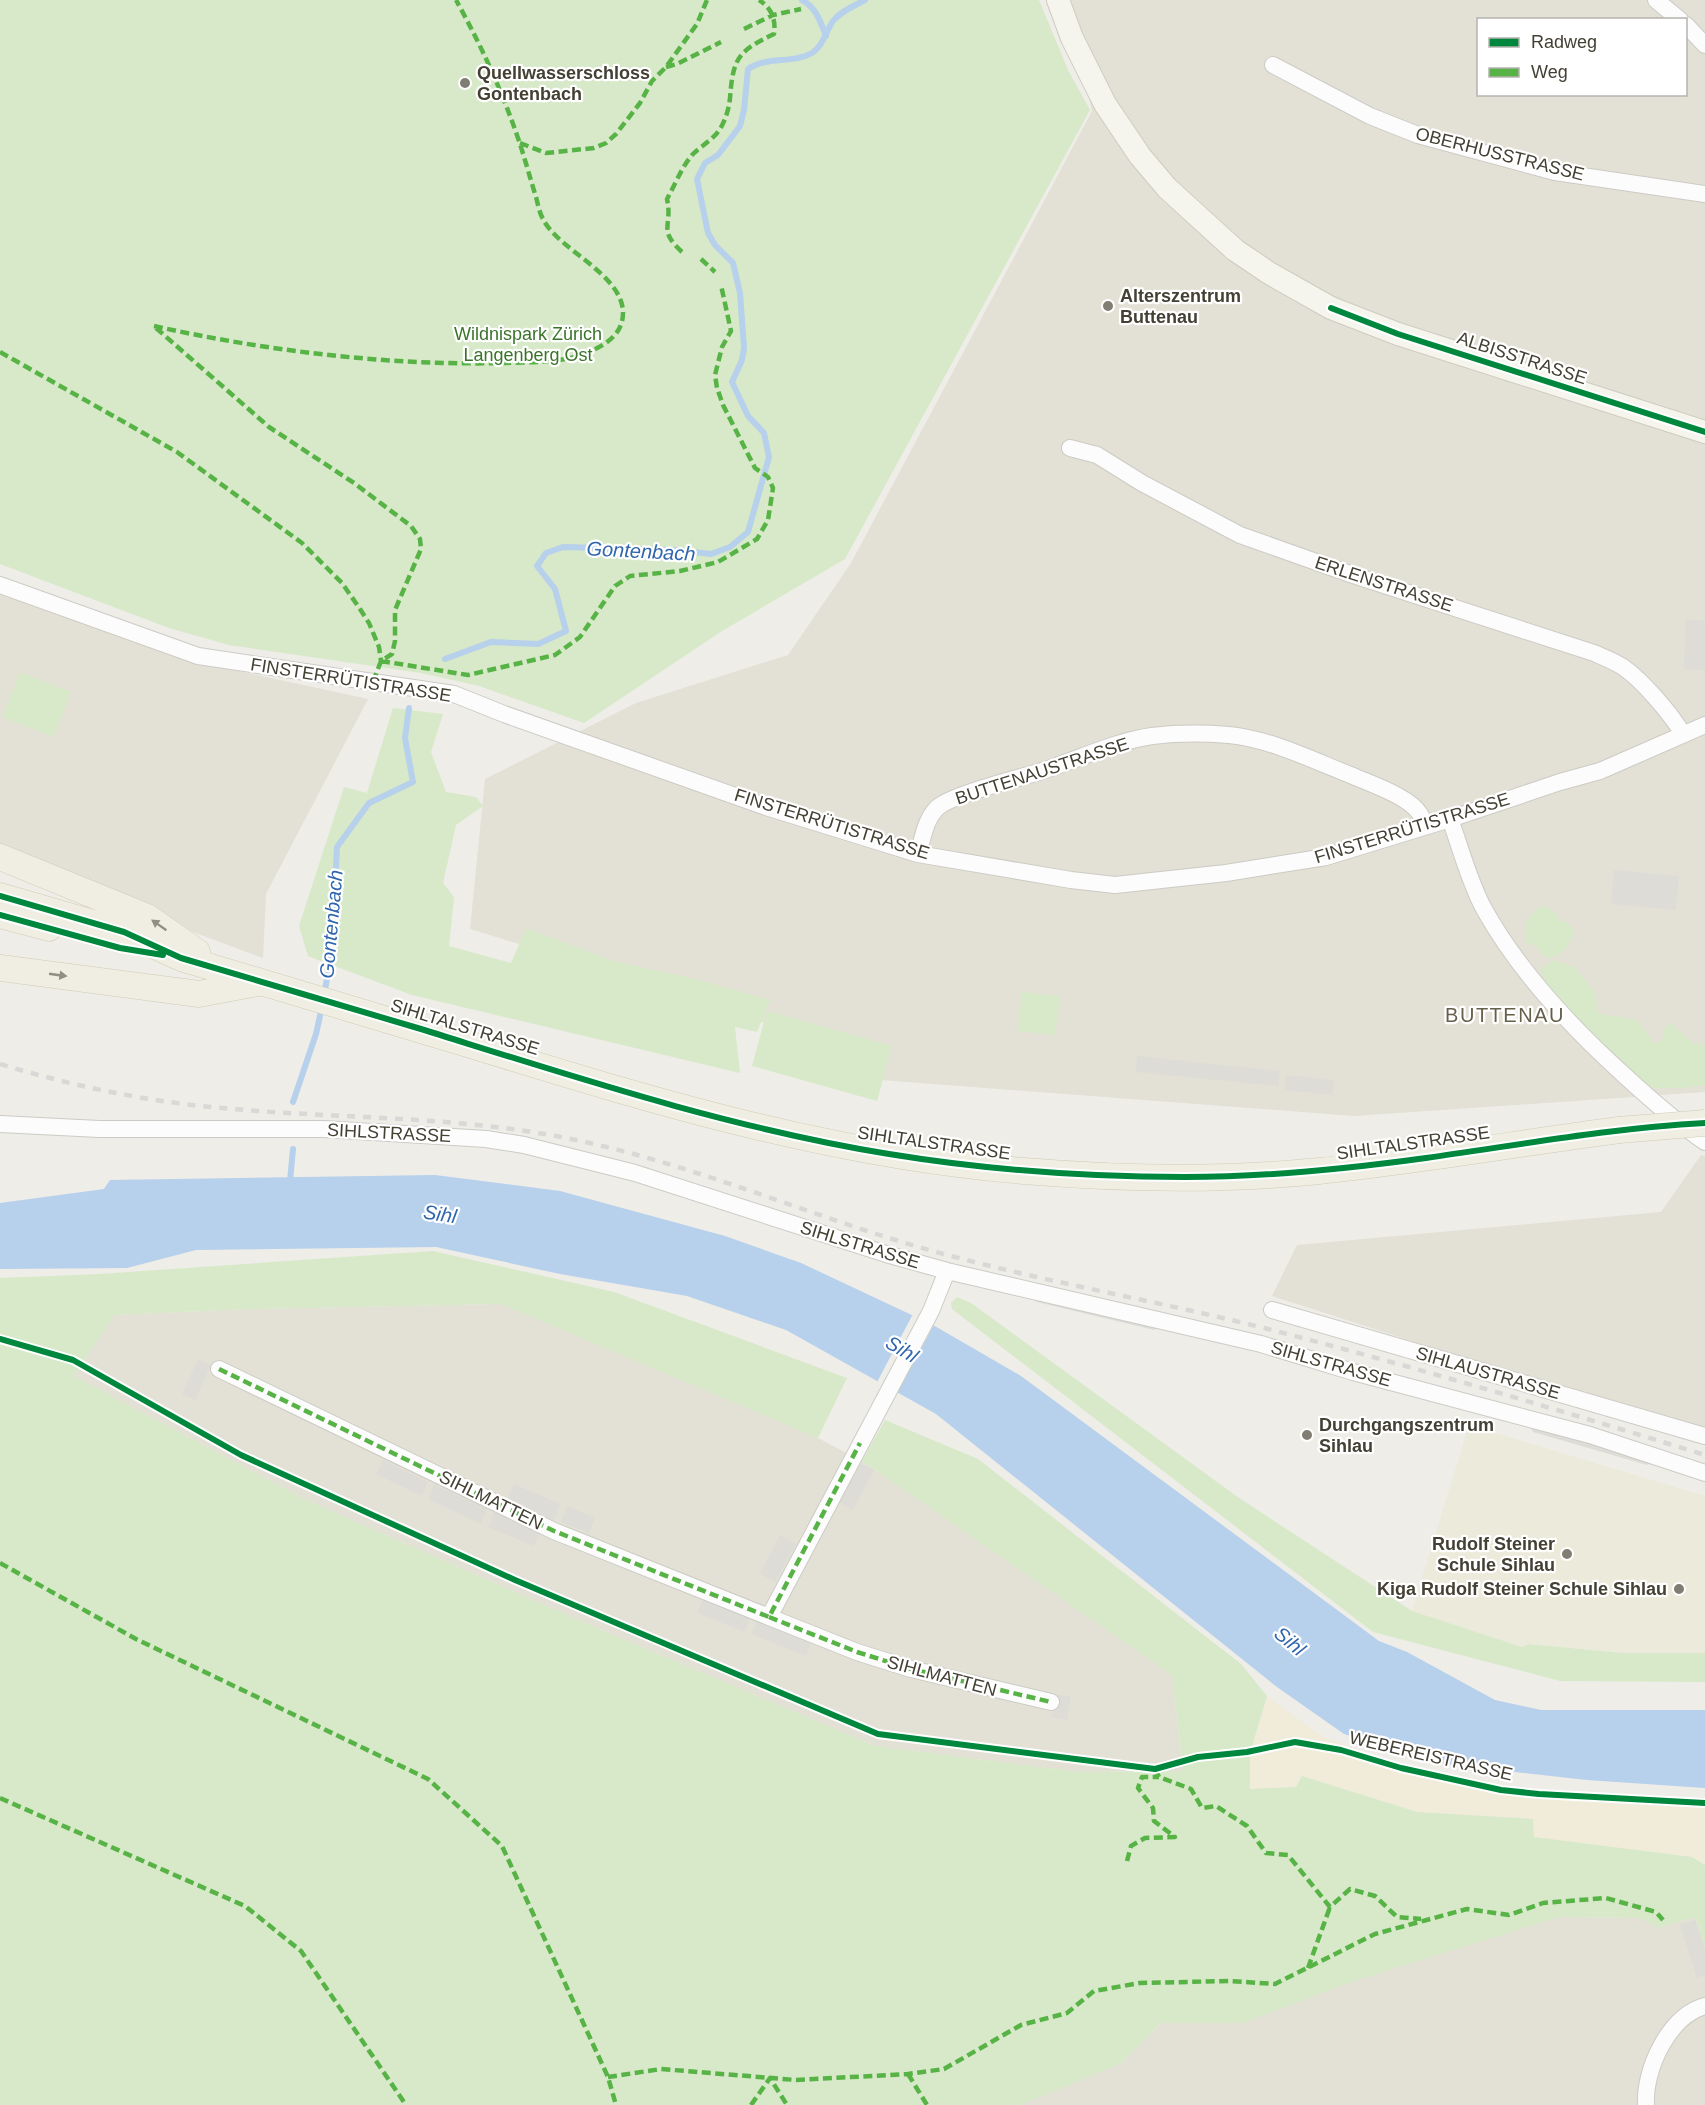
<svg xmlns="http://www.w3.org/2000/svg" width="1705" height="2105" font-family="Helvetica,sans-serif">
	<rect width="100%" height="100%" fill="#eeede8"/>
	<path fill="#e3e0d5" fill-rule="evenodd" d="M 1067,0 L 1705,0 L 1705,1092 L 1354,1116 L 881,1080 L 742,1012 L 470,929 L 485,779 L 636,703 L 788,655 L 851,563 L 1092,111 ZM 1478,20 L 1686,20 L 1686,94 L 1478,94 Z
		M 0,589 L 202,663 L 368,699 L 266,894 L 263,958 L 0,860 Z
		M 1701,1155 L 1705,1156 L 1705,1432 L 1502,1370 L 1272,1296 L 1297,1245 L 1661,1212 Z
		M 501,1304 L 818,1438 L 862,1461 L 1172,1675 L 1183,1771 L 1080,1772 L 875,1746 L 590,1625 L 306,1500 L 74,1376 L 114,1315 L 249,1309 Z
		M 1559,1917 L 1639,1918 L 1659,1928 L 1695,1917 L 1705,1946 L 1705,2105 L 1021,2105 L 1122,2063 L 1161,2023 L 1243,2023 L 1354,1981 Z"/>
	<path fill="#f1ebda" d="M 1267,1696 L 1323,1737 L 1375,1756 L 1401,1763 L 1520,1788 L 1705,1800 L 1705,1865 L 1692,1857 L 1534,1837 L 1532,1819 L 1417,1812 L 1302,1776 L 1296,1787 L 1250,1789 L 1250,1754 Z"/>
	<path fill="#eceada" d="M 1469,1425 L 1705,1496 L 1705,1653 L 1623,1653 L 1528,1644 L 1522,1647 L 1412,1611 Z"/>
	<path fill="#d7e9c8" d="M 0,0 L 1039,0 L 1068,70 L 1090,110 L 845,559 L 722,631 L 584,723 L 479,686 L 421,673 L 229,645 L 169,628 L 0,564 Z
		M 20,672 L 71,692 L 54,737 L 2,717 Z
		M 393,708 L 443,714 L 431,752 L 446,792 L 476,797 L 483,806 L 456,825 L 443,883 L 454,897 L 449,946 L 511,963 L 526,928 L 614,961 L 699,980 L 770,1000 L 757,1032 L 735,1027 L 740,1073 L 412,995 L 308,956 L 299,926 L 344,787 L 367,793 Z
		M 1542,906 C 1552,908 1556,911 1559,921 L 1565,921 L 1574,930 C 1572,943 1563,955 1549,958 L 1540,953 L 1537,946 L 1528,944 C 1520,930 1528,913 1542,906 Z
		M 1554,960 L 1574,967 L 1595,992 L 1598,1012 L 1609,1016 L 1636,1019 L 1654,1043 L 1665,1040 L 1663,1031 L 1670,1022 L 1694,1044 L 1705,1045 L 1705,1085 L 1685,1088 L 1654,1088 L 1615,1072 L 1604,1044 L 1570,1015 L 1563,1003 L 1551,997 L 1540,969 Z
		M 1022,992 L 1060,996 L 1055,1035 L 1018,1031 Z
		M 767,1011 L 892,1046 L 877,1101 L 752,1066 Z
		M 433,1251 L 614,1292 L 847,1378 L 818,1438 L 501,1304 L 249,1309 L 114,1315 L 74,1376 L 306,1500 L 590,1625 L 875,1746 L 1080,1772 L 1183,1771 L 1172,1675 L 862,1461 L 885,1420 L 978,1459 L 1241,1664 L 1267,1696 L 1250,1753 L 1250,1789 L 1296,1787 L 1302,1776 L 1417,1812 L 1533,1819 L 1534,1837 L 1692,1857 L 1705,1865 L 1705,1946 L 1695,1917 L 1659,1928 L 1639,1918 L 1559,1917 L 1354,1981 L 1243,2023 L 1161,2023 L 1122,2063 L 1021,2105 L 0,2105 L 0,1278 L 100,1274 Z
		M 957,1297 L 971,1303 L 1239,1498 L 1412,1611 L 1522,1647 L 1528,1644 L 1623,1653 L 1705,1653 L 1705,1682 L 1560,1681 L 1373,1632 L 952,1309 L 951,1303 Z"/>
	<path fill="#dddcd7" d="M 1686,619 L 1705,621 L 1705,671 L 1684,669 Z
		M 1614,870 L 1679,876 L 1676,910 L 1611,904 Z
		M 1137,1056 L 1280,1071 L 1278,1086 L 1136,1072 Z
		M 1286,1075 L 1334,1080 L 1332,1095 L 1285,1090 Z
		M 1032,1296 L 1161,1326 L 1154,1330 L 1037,1302 Z
		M 198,1359 L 211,1365 L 195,1400 L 182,1394 Z
		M 1529,1424 L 1655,1461 L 1647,1465 L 1533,1432 Z
		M 383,1460 L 428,1482 L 422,1496 L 376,1474 Z
		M 860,1463 L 874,1470 L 853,1510 L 838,1502 Z
		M 514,1484 L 560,1504 L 554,1520 L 507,1500 Z
		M 434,1485 L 487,1509 L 481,1524 L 428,1499 Z
		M 567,1506 L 595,1518 L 589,1533 L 561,1522 Z
		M 494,1512 L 540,1532 L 534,1546 L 488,1527 Z
		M 780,1535 L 796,1544 L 775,1582 L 760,1574 Z
		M 703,1599 L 750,1617 L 745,1632 L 697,1613 Z
		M 757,1620 L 811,1642 L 806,1656 L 752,1634 Z
		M 1057,1694 L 1071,1697 L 1067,1720 L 1052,1717 Z
		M 1695,1920 L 1705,1949 L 1705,1975 L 1697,1978 L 1680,1925 Z"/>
	<path fill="#b7d0ec" d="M 435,1175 L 560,1191 L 725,1236 L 801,1263 L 933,1325 L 1021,1376 L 1379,1641 L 1407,1652 L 1495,1700 L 1541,1710 L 1705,1710 L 1705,1788 L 1587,1780 L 1445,1764 L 1344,1734 L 1277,1687 L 936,1414 L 786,1330 L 687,1296 L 560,1274 L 436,1247 L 196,1250 L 127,1268 L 0,1269 L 0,1203 L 104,1189 L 110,1180 Z"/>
	<path fill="#eeede8" d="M 914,1312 L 935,1323 L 896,1395 L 876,1384 Z"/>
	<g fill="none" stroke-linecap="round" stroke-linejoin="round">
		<path stroke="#b7d0ec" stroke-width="6" d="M 802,0 C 816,7 821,23 826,36
			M 445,659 L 491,642 L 538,644 L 566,631 L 555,589 L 537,566 L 546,553 L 563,547 L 676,550 L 711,554 L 730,547 L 748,532 L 769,457 L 764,433 L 748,416 L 732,382 L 742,360 L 744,348 L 740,293 L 733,263 L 715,245 L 708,233 L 697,179 L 705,163 L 718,155 L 740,126 L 744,110 L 748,69 C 766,56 793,64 812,53 C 823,46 826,31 833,21 C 841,11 854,6 865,0
			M 324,994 L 331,959 L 337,847 L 369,803 L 413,782 L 405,738 L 409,708
			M 293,1102 L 316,1034 L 322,1007
			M 290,1181 L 293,1149"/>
		<g stroke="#cccbc5" stroke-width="18">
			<path id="minor" d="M 1656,0 L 1680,20
				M 1686,25 L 1705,45
				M 1273,65 L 1370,116 L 1418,135 L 1555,172 L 1705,194
				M 1070,448 L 1097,455 L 1142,483 L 1240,535 L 1353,575 L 1594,653 C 1603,657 1614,661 1623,667 C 1643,681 1671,714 1683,734
				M 0,585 L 198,656 L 454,694 L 504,714 L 766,807 L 918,854 L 1071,880 L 1115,885 L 1226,873 L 1326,857 L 1450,819 L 1560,782 L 1600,771 L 1705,725
				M 1450,819 C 1461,849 1469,881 1484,909 C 1519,972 1571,1027 1624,1075 C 1650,1099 1676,1122 1705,1142
				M 918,854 C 923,838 925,820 937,808 C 950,795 1019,778 1039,772 C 1077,760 1112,742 1152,736 C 1177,733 1203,733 1229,735 C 1271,739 1314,761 1353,776 C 1371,784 1410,797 1420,814 C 1422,817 1423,822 1425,826
				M 0,1124 L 99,1129 L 324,1129 L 486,1139 L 524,1145 L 635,1173 L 886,1254 L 947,1271 L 1261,1344 L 1353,1372 L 1590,1435 L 1705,1473
				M 1272,1310 L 1705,1436
				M 219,1369 L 554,1531 L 769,1617 L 931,1311 L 947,1271
				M 769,1617 L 857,1652 L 911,1669 L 1051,1702
				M 1646,2105 C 1644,2069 1669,2016 1705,2006"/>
		</g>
		<g stroke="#cdccbf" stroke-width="24">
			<path id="secondary" d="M 1058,0 L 1072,38 L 1105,104 L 1140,156 L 1167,188 L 1235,250 L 1269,273 L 1331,308 L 1398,334 L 1705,432"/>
		</g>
		<g stroke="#d0ccb5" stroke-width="27">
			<path id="primary" d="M 0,857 L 147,917 L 197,952
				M 0,896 L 124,932 L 181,958 C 277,987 374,1015 471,1045 C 652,1101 834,1156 1024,1171 C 1121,1179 1221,1181 1319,1171 C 1419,1161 1519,1143 1619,1130
				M 0,915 L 49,928
				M 0,968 L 199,994 L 258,983"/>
		</g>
		<use href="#minor" stroke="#fcfcfc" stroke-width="16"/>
		<use href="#secondary" stroke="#f6f5ed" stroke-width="22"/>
		<use href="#primary" stroke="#f0eee2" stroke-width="26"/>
		<path stroke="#d8d8d7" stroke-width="4.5" stroke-dasharray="8 8" stroke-linecap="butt" d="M 0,1064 C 76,1087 154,1103 233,1109 C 348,1119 463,1116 576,1140 C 705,1167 827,1224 955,1257 C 1057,1284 1161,1302 1264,1328 C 1412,1366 1559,1410 1705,1455"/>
		<g stroke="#d0ccb5" stroke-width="27" stroke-linecap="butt">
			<path id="primary-bridge" d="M 1619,1130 L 1705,1123"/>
		</g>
		<use href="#primary-bridge" stroke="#f0eee2" stroke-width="26"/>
		<path stroke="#57b346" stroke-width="4.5" stroke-dasharray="9 4.5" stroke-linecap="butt" d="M 744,29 L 773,15 L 801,9
			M 666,67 L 677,64 L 721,42
			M 520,143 L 546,153 L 594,148 L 606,143 L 616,134 L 640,103 L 652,81 L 666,67 L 697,24 L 707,0
			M 682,252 C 657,229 673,227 667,199 C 675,185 682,166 693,154 C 702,145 713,140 720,129 C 726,119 729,108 730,98 C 733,58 738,51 774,34 C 776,20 772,8 759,0
			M 701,259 L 715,272
			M 154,326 C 266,351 391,366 505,363 C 531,362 562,363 586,353 C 604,346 623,335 623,313 C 623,274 558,250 543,219 C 539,212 538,204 536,197 C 530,178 525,159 519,141 C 502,91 482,47 456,0
			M 156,328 L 269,427 L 354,483 L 411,526 L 420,539 L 421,549 L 395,610 L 395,641 L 392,654 L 381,661 L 373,682
			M 0,352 L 177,452 L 302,543 L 342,583 L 360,609 L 369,623 L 379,647 L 381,661
			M 381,661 L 468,675 L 555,655 L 580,637 L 615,586 L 630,576 L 680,571 L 718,562 L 757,539 L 768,520 L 773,488 L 768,477 L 755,468 L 723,405 L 717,388 L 715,375 L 722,347 L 731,331 L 721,285
			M 219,1369 L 554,1531 L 769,1617 L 860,1443
			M 0,1563 L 136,1639 L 428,1779 L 502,1846 L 608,2077 L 616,2105
			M 769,1617 L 857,1652 L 911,1669 L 1051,1702
			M 1155,1769 L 1159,1777 L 1191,1789 L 1202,1808 L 1216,1806 L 1247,1826 L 1266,1853 L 1288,1855 L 1330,1907 L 1350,1889 L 1375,1896 L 1397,1917 L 1421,1919
			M 0,1798 L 245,1906 L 301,1951 L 406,2105
			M 1127,1861 L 1131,1846 L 1145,1838 L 1175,1837 L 1154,1821 L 1153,1808 L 1138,1788 L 1142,1777 L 1159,1777
			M 1308,1968 L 1330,1907
			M 908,2074 L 927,2105
			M 608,2077 L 661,2069 L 796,2080 L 908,2074 L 944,2069 L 1021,2025 L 1067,2013 L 1094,1991 L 1140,1983 L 1229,1981 L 1275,1984 L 1375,1934 L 1467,1909 L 1509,1915 L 1543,1903 L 1606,1898 L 1656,1912 L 1663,1920
			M 751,2105 L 770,2078 L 787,2105"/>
		<g stroke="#fff" stroke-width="10">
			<path id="cycleway" d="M 1331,308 L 1398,334 L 1705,432
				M 0,896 L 124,932 L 181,958 C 261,982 341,1005 421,1029 C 575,1077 729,1128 889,1154 C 987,1170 1085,1177 1185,1177 C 1265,1177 1346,1169 1426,1158 C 1519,1145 1611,1128 1705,1123
				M 0,915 L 120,948 L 163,955
				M 0,1339 L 73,1360 L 241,1455 L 515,1580 L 878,1734 L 1155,1769 L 1198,1757 L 1247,1752 L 1295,1742 L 1341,1750 L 1401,1768 L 1501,1790 L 1539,1794 L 1705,1803"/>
		</g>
		<use href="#cycleway" stroke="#00873e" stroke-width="6"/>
	</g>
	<defs><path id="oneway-solid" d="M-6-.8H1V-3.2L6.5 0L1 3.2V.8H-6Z" transform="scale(1.5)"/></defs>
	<g fill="#918e82">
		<use href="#oneway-solid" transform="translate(159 925) rotate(-145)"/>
		<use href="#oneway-solid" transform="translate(58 975) rotate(8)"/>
	</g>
	<g fill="#807d73" stroke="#fff" stroke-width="2">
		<circle cx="465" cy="83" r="6"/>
		<circle cx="1108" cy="306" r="6"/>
		<circle cx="1307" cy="1435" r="6"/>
		<circle cx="1567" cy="1554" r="6"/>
		<circle cx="1679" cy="1589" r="6"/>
	</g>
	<g text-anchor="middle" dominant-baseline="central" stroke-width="4.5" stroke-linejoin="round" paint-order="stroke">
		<g font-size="18" font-weight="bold" fill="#444034" stroke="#fff" text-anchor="start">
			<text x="477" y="73">Quellwasserschloss<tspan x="477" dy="21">Gontenbach</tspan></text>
			<text x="1120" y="296">Alterszentrum<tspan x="1120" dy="21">Buttenau</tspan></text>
			<text x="1319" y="1425">Durchgangszentrum<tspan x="1319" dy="21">Sihlau</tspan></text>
			<text x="1555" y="1544" text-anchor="end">Rudolf Steiner<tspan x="1555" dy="21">Schule Sihlau</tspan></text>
			<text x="1667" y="1589" text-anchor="end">Kiga Rudolf Steiner Schule Sihlau</text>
		</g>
		<g font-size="18" fill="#444034" stroke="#fff">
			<text transform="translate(1500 154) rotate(14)">OBERHUSSTRASSE</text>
			<text transform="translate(1522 358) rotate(18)">ALBISSTRASSE</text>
			<text transform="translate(1384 584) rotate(18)">ERLENSTRASSE</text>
			<text transform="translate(351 680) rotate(9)">FINSTERRÜTISTRASSE</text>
			<text transform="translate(1042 771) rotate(-18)">BUTTENAUSTRASSE</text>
			<text transform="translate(832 824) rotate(17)">FINSTERRÜTISTRASSE</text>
			<text transform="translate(1412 828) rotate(-17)">FINSTERRÜTISTRASSE</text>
			<text transform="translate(465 1027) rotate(17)">SIHLTALSTRASSE</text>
			<text transform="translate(389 1133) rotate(3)">SIHLSTRASSE</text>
			<text transform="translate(934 1143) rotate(8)">SIHLTALSTRASSE</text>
			<text transform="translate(1413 1143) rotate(-8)">SIHLTALSTRASSE</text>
			<text transform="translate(860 1245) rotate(17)">SIHLSTRASSE</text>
			<text transform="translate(1331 1364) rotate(16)">SIHLSTRASSE</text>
			<text transform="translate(1488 1373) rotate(16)">SIHLAUSTRASSE</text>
			<text transform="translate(491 1500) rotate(26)">SIHLMATTEN</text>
			<text transform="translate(942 1676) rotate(15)">SIHLMATTEN</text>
			<text transform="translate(1431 1756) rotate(13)">WEBEREISTRASSE</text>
		</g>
		<g font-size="18" fill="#3a7429" stroke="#fff">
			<text x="528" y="334">Wildnispark Zürich<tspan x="528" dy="21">Langenberg Ost</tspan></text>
		</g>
		<g font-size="20" font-style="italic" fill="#3066ad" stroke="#fff">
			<text transform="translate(641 551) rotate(3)">Gontenbach</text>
			<text transform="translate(331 924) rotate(-85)">Gontenbach</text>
			<text transform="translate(440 1214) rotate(9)">Sihl</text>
			<text transform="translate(902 1349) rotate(31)">Sihl</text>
			<text transform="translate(1290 1641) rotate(40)">Sihl</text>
		</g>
		<g font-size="20" letter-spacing="1.5" fill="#665f4b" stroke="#fff">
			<text x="1505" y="1015">BUTTENAU</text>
		</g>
	</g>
	<rect x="1477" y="18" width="210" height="78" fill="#ffffff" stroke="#b4b3ae" stroke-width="1.5"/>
	<rect x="1489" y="38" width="30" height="9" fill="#00873e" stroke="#b4b3ae" stroke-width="1.5"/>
	<text x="1531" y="48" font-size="18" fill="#444034">Radweg</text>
	<rect x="1489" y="68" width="30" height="9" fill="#57b346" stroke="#b4b3ae" stroke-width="1.5"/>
	<text x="1531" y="78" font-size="18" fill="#444034">Weg</text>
</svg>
